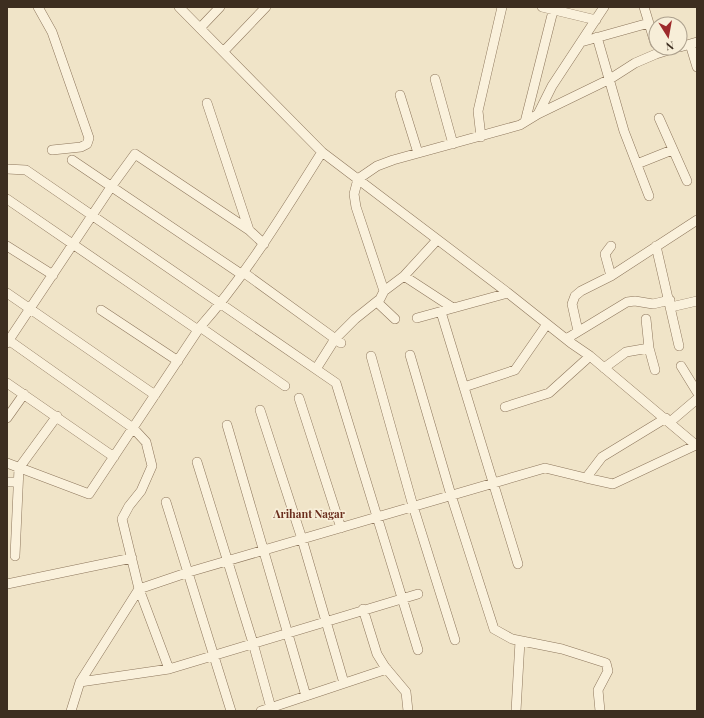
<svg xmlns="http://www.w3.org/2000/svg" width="704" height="718" font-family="'Playfair Display',serif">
	<rect width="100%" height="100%" fill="#f0e4c8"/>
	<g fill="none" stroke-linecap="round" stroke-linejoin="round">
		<g stroke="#8d765c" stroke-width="10">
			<path id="minor" d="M 38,7 L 52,32 L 89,138 L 87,144 L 81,147 L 52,150
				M 179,7 L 322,152 L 508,293 L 571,343 L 590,356 L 697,446
				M 542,7 L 596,20
				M 644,7 L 655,43
				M 201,27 L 220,7
				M 597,37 L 624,131 L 649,196
				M 581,42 L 649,23
				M 690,44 L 697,67
				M 680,47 L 697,42
				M 224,51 L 266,7
				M 435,79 L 453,144
				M 400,95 L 418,153
				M 207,103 L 249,230
				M 538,114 L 552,86 L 604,7
				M 659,118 L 687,181
				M 525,122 L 554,7
				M 481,137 L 478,111 L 502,7
				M 72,160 L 241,274
				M 637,164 L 672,150
				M 7,169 L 26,170 L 336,383 L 418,650
				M 7,199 L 198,330
				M 7,246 L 53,275
				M 611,246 L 605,254 L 611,276
				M 656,246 L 679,346
				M 243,272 L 341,343
				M 404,276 L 453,308
				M 384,291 L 356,207 L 354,194 L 358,179 L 377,166 L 393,160 L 520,125 L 538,114 L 610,79 L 635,63 L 656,54 L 675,48
				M 7,293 L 155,395
				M 377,302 L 395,319
				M 671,307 L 697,301
				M 101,310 L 178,361
				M 441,312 L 518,564
				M 417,318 L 508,293
				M 646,319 L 649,348 L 655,370
				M 200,327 L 285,386
				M 578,331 L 572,304 L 575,296 L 581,291 L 611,276 L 697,220
				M 7,339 L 133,428 L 146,442 L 152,466 L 141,491 L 129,506 L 122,519 L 139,589 L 169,669
				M 566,339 L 627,302 L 635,301 L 653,304 L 670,300
				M 7,343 L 111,187 L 135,154 L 249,230 L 264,244
				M 410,355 L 451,495 L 494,629 L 512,639 L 562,649 L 606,663 L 608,671 L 598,690 L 600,711
				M 371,356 L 413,506 L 455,640
				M 681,366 L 697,392
				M 604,368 L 626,352 L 649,348
				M 316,369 L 335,339 L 355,319 L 380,299 L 384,291 L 404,276 L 437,240
				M 7,383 L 114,457
				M 464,387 L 515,370 L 547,324
				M 299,398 L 341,528
				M 505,407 L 549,393 L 590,356
				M 260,410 L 302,539 L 344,683
				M 7,418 L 24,394
				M 670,422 L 697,399
				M 227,425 L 306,696
				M 197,462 L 253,643 L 271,708
				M 7,463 L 89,494 L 200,327 C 247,274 284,212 322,152
				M 586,478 L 613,484 L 696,445
				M 7,482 L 18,482
				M 166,502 L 231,711
				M 15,556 L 19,468 L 57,416
				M 7,584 L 132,558
				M 363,609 L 377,654 L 385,667 L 406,692 L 408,711
				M 80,682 L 169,669 L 418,594
				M 71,711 L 80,682 L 139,589 L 189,572 L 545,468 L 586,478 L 602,457 L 666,418
				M 261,711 L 387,669
				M 516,711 L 520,641"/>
		</g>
		<use href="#minor" stroke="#faf1dc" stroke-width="9"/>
	</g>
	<g text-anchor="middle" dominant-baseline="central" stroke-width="3.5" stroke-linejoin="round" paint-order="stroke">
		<g font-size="11" font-weight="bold" fill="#6b2e1e" stroke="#f7eed8">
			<text x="309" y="513">Arihant Nagar</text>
		</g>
	</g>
	<rect width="704" height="718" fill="none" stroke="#3d2e20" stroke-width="16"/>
	<g transform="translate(668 36) rotate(169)"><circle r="19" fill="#f7eed8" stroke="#ada18e"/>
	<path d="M0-3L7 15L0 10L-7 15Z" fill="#9e2a2b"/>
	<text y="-6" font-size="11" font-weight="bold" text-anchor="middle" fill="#3d2e20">N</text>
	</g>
</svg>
